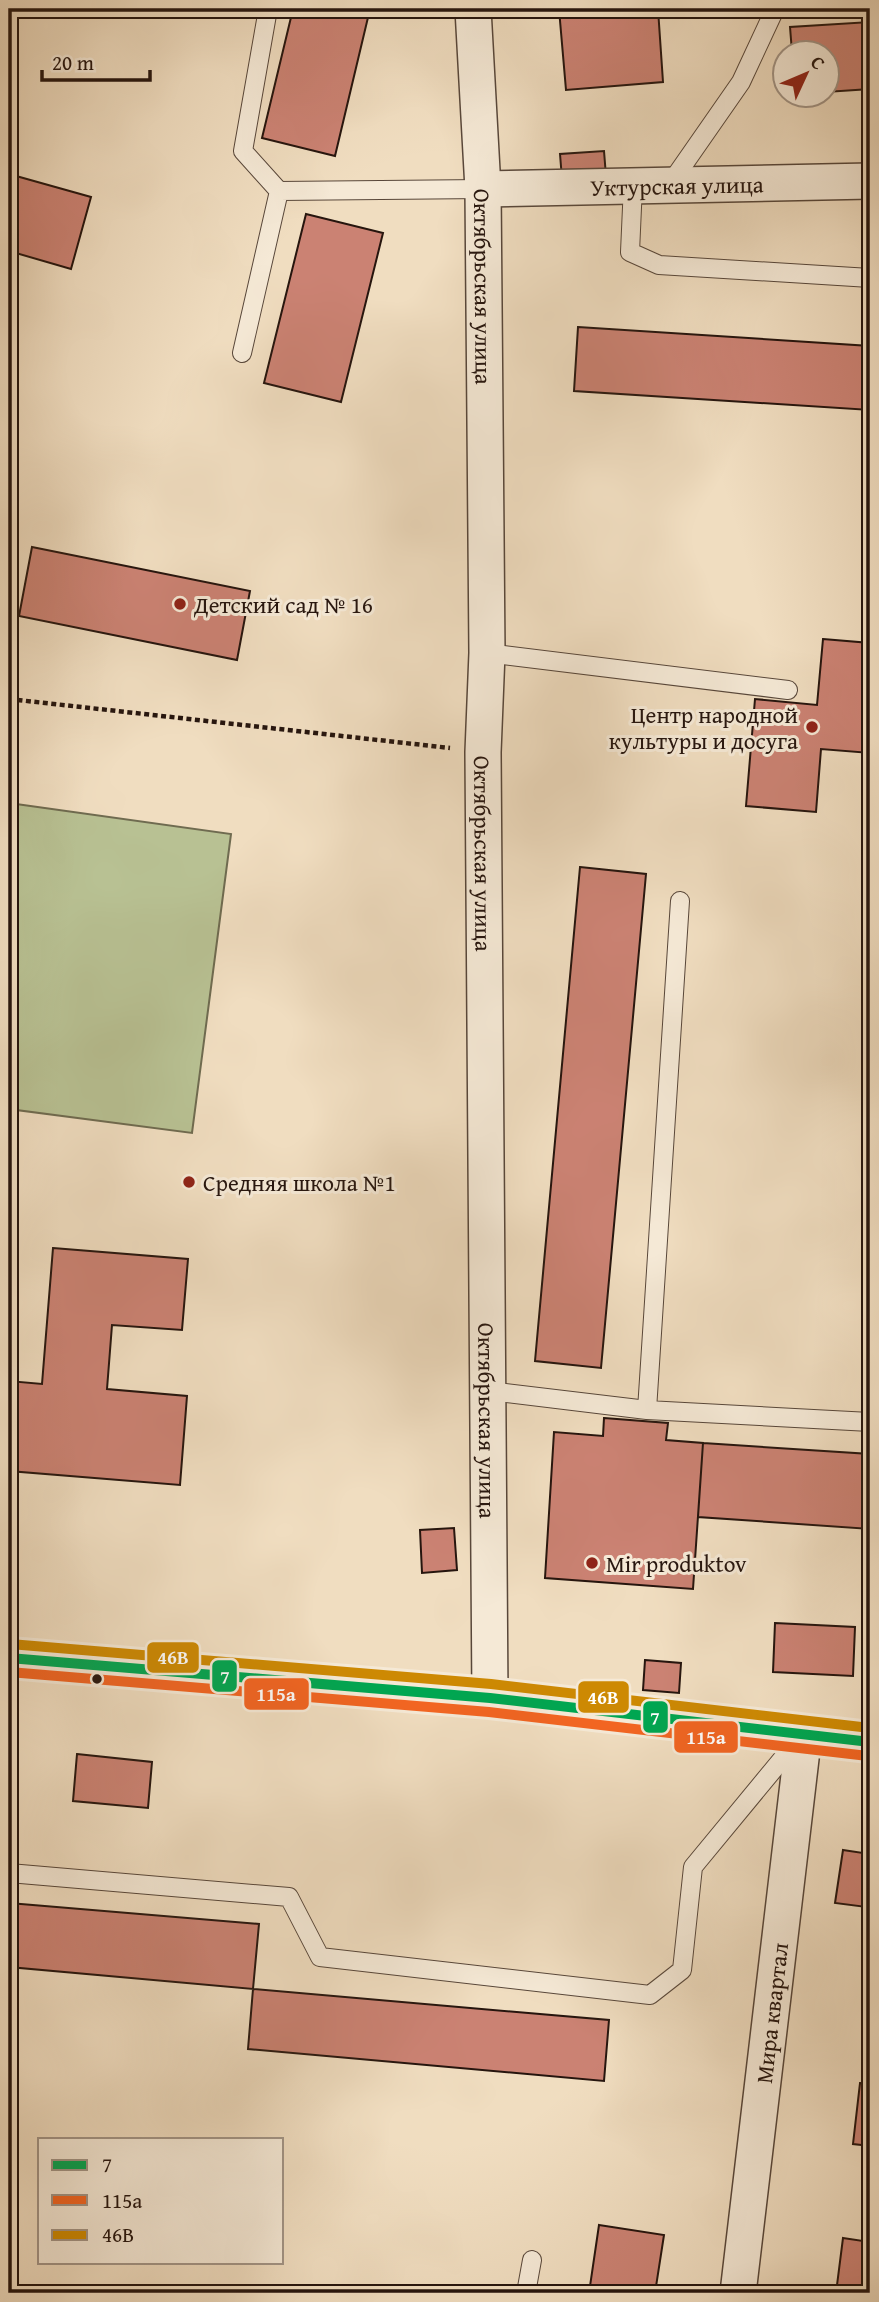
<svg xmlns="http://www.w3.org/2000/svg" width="879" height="2302" font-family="'Gentium Book Plus',serif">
	<rect width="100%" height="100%" fill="#f0ddc0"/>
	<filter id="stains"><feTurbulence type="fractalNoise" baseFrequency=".00286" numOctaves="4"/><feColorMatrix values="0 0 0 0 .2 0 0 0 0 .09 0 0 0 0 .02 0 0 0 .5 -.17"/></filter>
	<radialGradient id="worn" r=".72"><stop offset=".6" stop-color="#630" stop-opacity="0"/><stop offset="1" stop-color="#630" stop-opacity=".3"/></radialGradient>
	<path fill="#b8c193" stroke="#6f6b50" stroke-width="2" d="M 9,803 L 231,834 L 192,1133 L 9,1109 Z"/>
	<path fill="#cb8273" stroke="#26150e" stroke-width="2" d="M 293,9 L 370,9 L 335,156 L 262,138 Z
		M 559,9 L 658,9 L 663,82 L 566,90 Z
		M 870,22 L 870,89 L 826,92 L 826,52 L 792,52 L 790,27 Z
		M 604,151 L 606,176 L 562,179 L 560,154 Z
		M 9,174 L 91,197 L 71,269 L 9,251 Z
		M 306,214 L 383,233 L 341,402 L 264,383 Z
		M 578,327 L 870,346 L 870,410 L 574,391 Z
		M 32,547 L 250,591 L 237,660 L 19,616 Z
		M 823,639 L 870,643 L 870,753 L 821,749 L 816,812 L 746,806 L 755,699 L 817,705 Z
		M 580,867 L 646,874 L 601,1368 L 535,1361 Z
		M 53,1248 L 188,1259 L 182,1330 L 112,1325 L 107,1389 L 187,1396 L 180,1485 L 9,1471 L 9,1381 L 42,1384 Z
		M 604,1418 L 668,1423 L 666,1440 L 703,1443 L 693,1589 L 545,1578 L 554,1432 L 603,1436 Z
		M 703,1443 L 870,1454 L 870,1529 L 698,1517 Z
		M 454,1528 L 457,1570 L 422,1573 L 420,1530 Z
		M 775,1623 L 855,1627 L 853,1676 L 773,1672 Z
		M 645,1660 L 681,1663 L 679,1693 L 643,1690 Z
		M 77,1754 L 152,1762 L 148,1808 L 73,1801 Z
		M 843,1850 L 870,1854 L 870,1881 L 866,1907 L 835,1903 Z
		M 9,1903 L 259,1924 L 253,1989 L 9,1967 Z
		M 253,1989 L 609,2020 L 604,2081 L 248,2049 Z
		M 860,2083 L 870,2084 L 870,2146 L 853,2144 Z
		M 599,2225 L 664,2235 L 655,2293 L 589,2293 Z
		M 843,2238 L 870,2242 L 870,2293 L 836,2293 Z"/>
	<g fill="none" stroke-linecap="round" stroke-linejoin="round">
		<g stroke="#58473a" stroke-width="20">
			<path id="lane" d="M 268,9 L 243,151 L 279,191 L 483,189
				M 670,184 L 741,82 L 775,9
				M 633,185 L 630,252 L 659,265 L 870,278
				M 242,353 L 279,191
				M 487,653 L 788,690
				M 489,1391 L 647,1410 L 870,1422
				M 647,1410 L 680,901
				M 9,1873 L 289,1897 L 320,1957 L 650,1995 L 682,1970 L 693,1867 L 797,1741
				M 526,2293 L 532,2260"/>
		</g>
		<g stroke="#58473a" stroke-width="38">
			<g id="street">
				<path id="s1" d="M 473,9 L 483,189 L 487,653 L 483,752 L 490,1698"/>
				<path id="s2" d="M 483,189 L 870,181"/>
				<path id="s3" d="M 738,2293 L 804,1733"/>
			</g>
		</g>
		<g stroke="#26150e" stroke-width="41">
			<path id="secondary" d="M 9,1658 L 490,1698 L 870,1742"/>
		</g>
		<path stroke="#26150e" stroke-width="4.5" stroke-dasharray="5 3.5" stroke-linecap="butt" d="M 9,699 L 450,748"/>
		<use href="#lane" stroke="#f5e9d6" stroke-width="18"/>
		<use href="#street" stroke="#f5e9d6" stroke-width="35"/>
		<use href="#secondary" stroke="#f5e9d6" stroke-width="38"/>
		<g stroke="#f5e9d6" stroke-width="16">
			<path id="bus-1" d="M 9,1658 L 490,1698 L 870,1742"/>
		</g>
		<g stroke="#f5e9d6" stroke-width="16">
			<path id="bus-2" d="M 9,1672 L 489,1712 L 868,1756"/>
		</g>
		<g stroke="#f5e9d6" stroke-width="16">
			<path id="bus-3" d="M 10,1644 L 491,1684 L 870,1728"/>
		</g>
		<use href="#bus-1" stroke="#00a651" stroke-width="10"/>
		<use href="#bus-2" stroke="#f26522" stroke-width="10"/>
		<use href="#bus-3" stroke="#cd8903" stroke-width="10"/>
	</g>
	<g fill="#8f2418" stroke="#f5e9d6" stroke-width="2.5">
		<circle cx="180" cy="604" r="7"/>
		<circle cx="812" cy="727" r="7"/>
		<circle cx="189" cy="1182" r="7"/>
		<circle cx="592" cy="1563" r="7"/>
	</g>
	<circle fill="#26150e" stroke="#f5e9d6" stroke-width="2.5" cx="97" cy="1679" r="6"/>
	<g text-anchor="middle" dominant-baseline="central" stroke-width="6" stroke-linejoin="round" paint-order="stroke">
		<g font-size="23" fill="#26150e" stroke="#f5e9d6">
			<text stroke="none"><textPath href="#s2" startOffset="194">Уктурская улица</textPath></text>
			<text stroke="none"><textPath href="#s1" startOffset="278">Октябрьская улица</textPath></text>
			<text stroke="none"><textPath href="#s1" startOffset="845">Октябрьская улица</textPath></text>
			<text stroke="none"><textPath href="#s1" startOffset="1412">Октябрьская улица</textPath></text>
			<text stroke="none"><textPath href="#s3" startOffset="282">Мира квартал</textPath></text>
		</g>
		<g font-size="23" fill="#26150e" stroke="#f5e9d6" text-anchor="start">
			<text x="194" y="604">Детский сад № 16</text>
			<text x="798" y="714" text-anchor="end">Центр народной<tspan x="798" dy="26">культуры и досуга</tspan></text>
			<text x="203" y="1182">Средняя школа №1</text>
			<text x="606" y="1563">Mir produktov</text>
		</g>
	</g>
	<g stroke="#f5e9d6" stroke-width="2.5">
		<rect x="146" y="1641" width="54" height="33" rx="7" fill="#cd8903"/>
		<rect x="211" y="1659" width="27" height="34" rx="7" fill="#00a651"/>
		<rect x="243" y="1677" width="67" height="34" rx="7" fill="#f26522"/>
		<rect x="577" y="1680" width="53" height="34" rx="7" fill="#cd8903"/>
		<rect x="642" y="1700" width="27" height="34" rx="7" fill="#00a651"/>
		<rect x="673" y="1720" width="66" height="34" rx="7" fill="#f26522"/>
	</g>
	<g font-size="19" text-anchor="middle" font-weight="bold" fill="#fff">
		<text x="173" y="1664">46В</text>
		<text x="225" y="1683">7</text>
		<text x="276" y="1701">115а</text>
		<text x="603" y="1704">46В</text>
		<text x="655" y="1724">7</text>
		<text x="706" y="1744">115а</text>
	</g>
	<rect width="879" height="2302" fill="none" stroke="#f0ddc0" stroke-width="35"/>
	<rect x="10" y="10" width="858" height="2281" fill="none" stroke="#26150e" stroke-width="3.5"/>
	<rect x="18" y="18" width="844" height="2267" fill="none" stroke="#26150e" stroke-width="2"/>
	<rect x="38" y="2138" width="245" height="126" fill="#f5e9d6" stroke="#a29486" stroke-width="2"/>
	<rect x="52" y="2160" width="35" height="10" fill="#00a651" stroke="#a29486" stroke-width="2"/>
	<text x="102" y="2172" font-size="21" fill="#26150e">7</text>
	<rect x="52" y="2195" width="35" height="10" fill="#f26522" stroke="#a29486" stroke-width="2"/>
	<text x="102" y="2208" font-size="21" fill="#26150e">115а</text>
	<rect x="52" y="2230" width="35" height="10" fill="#cd8903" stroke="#a29486" stroke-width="2"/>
	<text x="102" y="2242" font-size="21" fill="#26150e">46В</text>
	<g transform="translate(806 74) rotate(46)"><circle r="33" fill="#f5e9d6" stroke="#a29486" stroke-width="2"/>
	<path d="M0-5L12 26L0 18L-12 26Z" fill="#8f2418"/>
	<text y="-10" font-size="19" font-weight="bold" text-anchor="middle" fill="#26150e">С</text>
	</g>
	<path d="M42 70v10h108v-10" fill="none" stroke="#26150e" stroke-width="3.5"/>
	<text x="52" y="70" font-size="21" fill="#26150e" stroke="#f5e9d6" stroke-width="5" paint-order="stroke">20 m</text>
	<rect width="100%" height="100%" filter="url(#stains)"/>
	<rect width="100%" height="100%" fill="url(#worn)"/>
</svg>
